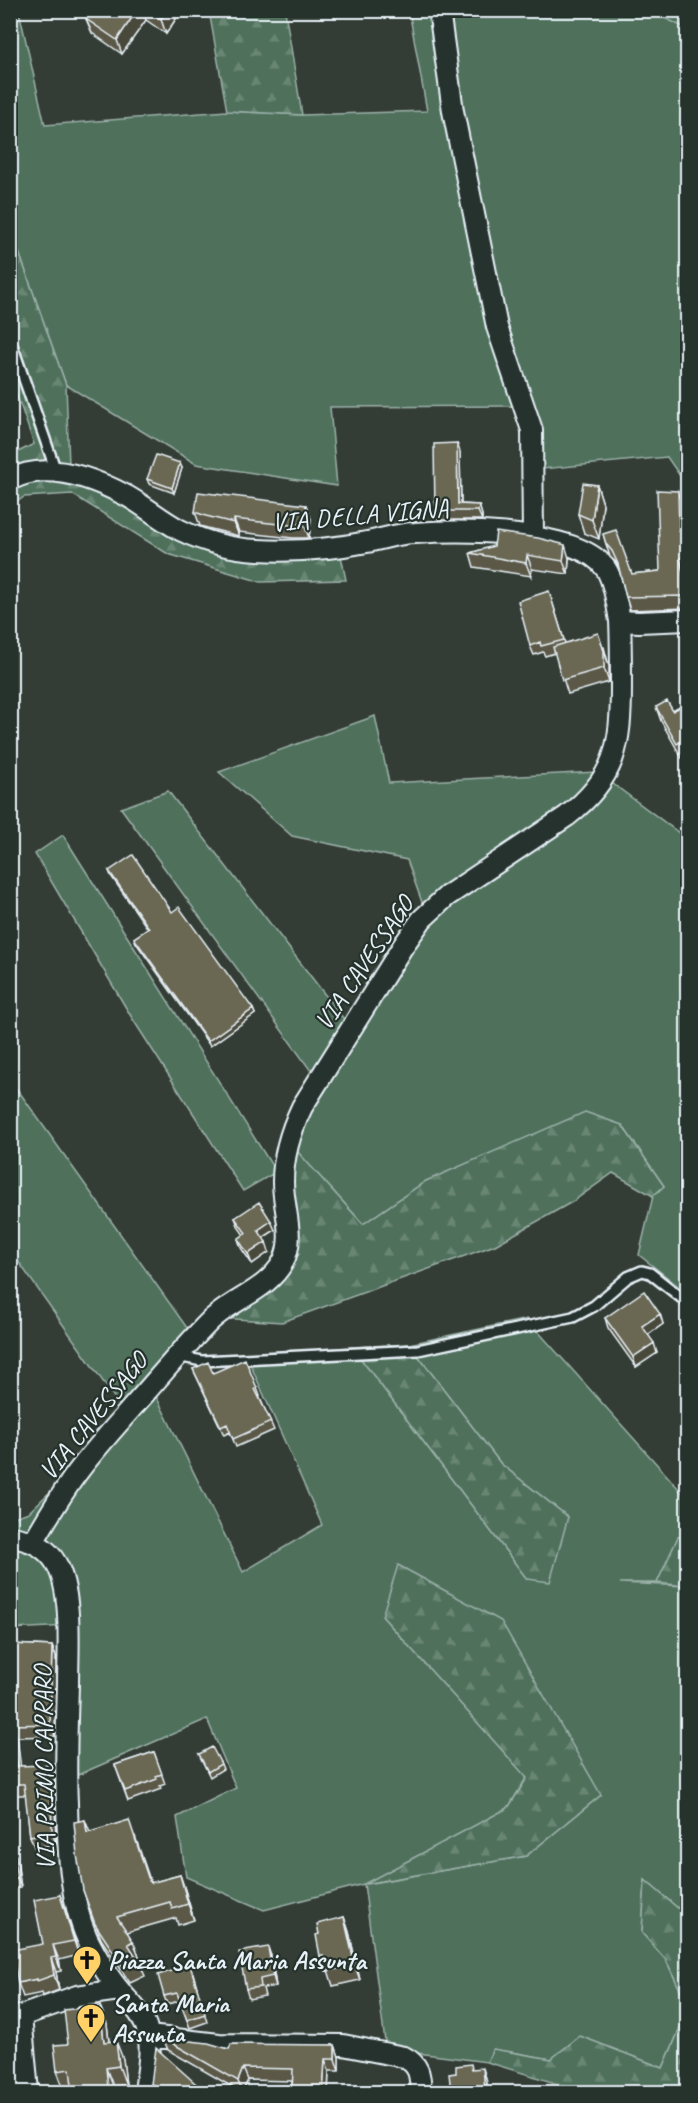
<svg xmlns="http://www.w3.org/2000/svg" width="698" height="2103" font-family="Caveat,sans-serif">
	<defs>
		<pattern id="forest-firs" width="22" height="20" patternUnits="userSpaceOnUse" patternTransform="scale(1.5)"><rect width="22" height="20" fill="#4f715b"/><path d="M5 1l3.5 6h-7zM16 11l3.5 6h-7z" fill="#688673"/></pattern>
	</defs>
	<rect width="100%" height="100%" fill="#343d35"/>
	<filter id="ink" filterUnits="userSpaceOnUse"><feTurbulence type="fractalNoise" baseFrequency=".0167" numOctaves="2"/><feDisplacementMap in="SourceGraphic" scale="12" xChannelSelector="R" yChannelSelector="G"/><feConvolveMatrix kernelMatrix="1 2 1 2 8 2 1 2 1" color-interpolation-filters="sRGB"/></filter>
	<g filter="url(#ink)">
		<path fill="#4f715b" stroke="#9cb1aa" stroke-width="1.5" fill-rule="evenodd" d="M 10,11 L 19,11 L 45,125 L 227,111 L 302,115 L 427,111 L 409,11 L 656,11 L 661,16 L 687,29 L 687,486 L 667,457 L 542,469 L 531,406 L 330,407 L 337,486 L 196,464 L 66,385 L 11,230 Z
			M 375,716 L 389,783 L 597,772 L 687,839 L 687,1293 L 639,1255 L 653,1196 L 664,1186 L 622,1125 L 426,1181 L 363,1224 L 285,1138 L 314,1075 L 121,808 L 168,791 L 346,1022 L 424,908 L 407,860 L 292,836 L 219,772 Z
			M 63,835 L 276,1172 L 243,1191 L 132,1018 L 35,854 Z
			M 10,1079 L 190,1332 L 154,1392 L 243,1572 L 322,1525 L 246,1355 L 352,1347 L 527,1579 L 568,1517 L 501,1464 L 409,1344 L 527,1319 L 687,1498 L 687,1537 L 678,1537 L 657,1583 L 620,1583 L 687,1586 L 687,1916 L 645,1880 L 642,1933 L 666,1960 L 687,2004 L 687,2012 L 663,2068 L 580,2036 L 551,2059 L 493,2049 L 487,2062 L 386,2049 L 364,1884 L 264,1910 L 186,1877 L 177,1817 L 236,1788 L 207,1719 L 73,1777 L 69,1626 L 11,1629 L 11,1518 L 29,1512 L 128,1417 L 11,1251 ZM 382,1616 L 601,1795 L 526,1856 L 366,1884 L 508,1808 L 527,1777 Z"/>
		<path fill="url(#forest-firs)" stroke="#9cb1aa" stroke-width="1.5" d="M 209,11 L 285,11 L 302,115 L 227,111 Z
			M 656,11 L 687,11 L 687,29 L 661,16 Z
			M 11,230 L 66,385 L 69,465 L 179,535 L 341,556 L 346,580 L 261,582 L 168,554 L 72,494 L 24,497 L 11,506 L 10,456 L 34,444 L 11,378 Z
			M 585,1112 L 622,1125 L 664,1186 L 653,1196 L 613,1173 L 572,1202 L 495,1245 L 282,1322 L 217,1318 L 267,1285 L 299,1254 L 276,1172 L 285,1138 L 363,1224 L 426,1181 Z
			M 409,1344 L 501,1464 L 568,1517 L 550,1582 L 527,1579 L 352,1347 Z
			M 678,1537 L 687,1537 L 687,1586 L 657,1583 Z
			M 398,1565 L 501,1621 L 601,1795 L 526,1856 L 364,1884 L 508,1808 L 527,1778 L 382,1616 Z
			M 645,1880 L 687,1916 L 687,2004 L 666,1960 L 642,1933 Z
			M 687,2012 L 687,2092 L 584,2092 L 487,2062 L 493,2049 L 551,2059 L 580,2036 L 663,2068 Z"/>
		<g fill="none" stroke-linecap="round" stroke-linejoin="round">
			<path stroke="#8a9da7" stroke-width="5" d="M 686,1933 L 688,1935"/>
			<g stroke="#e8f1f8" stroke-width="14">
				<path id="lane" d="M 10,339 L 56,471
					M 177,1356 L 202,1361 L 418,1350 L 573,1317 L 594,1306 L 628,1277 L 642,1271 L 650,1273 L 688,1303"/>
			</g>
			<g stroke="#e8f1f8" stroke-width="24">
				<path id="street" d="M 439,10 L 453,111 L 497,327 L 532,430 L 533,536
					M 10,480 C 46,460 93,478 127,496 C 145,506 161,520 180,530 C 205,542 231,549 258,550 C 294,552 332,549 367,542 C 383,539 399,533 415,533 C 459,530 580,529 606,569 C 615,583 617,605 620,621
					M 10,1537 C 29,1539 46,1546 56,1563 C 73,1592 68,1650 68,1684 C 67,1724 65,1764 67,1803 C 68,1847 69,1897 87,1938 C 96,1956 108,1977 121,1992 C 130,2003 143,2014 147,2029 C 153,2048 147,2073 145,2092
					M 33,1542 C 48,1517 62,1492 80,1469 C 100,1443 123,1418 145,1393 C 166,1369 187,1344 209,1322 C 231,1300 268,1290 283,1262 C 296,1237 283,1209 283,1182 C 283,1156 291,1130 302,1107 L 403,946 L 422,919 L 447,896 L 567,816 C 616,778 621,745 621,686 C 621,664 621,643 620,621 L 639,622 L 688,620
					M 10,2016 L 21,2016 L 77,1996 L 119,1990
					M 21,2016 L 28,2092
					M 149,2036 L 219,2044 L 343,2045 L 404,2057 C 420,2065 420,2076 421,2092"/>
			</g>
			<use href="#lane" stroke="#26332d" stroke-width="9"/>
			<use href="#street" stroke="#26332d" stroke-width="20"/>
		</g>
		<path fill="#5b5947" stroke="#e8f1f8" stroke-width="1.5" d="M 92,10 L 178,10 L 179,14 L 166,34 L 146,20 L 122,54 L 92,33 L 86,19 Z
			M 460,452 L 461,504 L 479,505 L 482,515 L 482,520 L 439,520 L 435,511 Z
			M 182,468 L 174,493 L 149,484 L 147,479 Z
			M 597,485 L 603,504 L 599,539 L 584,533 L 578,514 Z
			M 678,491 L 682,503 L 683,531 L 687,531 L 687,570 L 684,570 L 687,583 L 687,608 L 630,610 L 626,597 L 619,569 L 617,563 L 610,557 L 603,534 L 632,574 L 660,571 Z
			M 306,505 L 311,519 L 309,538 L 293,538 L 239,532 L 239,536 L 211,529 L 200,526 L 195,512 Z
			M 494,546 L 569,558 L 568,574 L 532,569 L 531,576 L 474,567 L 470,553 Z
			M 552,601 L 565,643 L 604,647 L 609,666 L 609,682 L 568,694 L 555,653 L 545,656 L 543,652 L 534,655 L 530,646 Z
			M 687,703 L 687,754 L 682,758 L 661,721 L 656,707 L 673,711 Z
			M 109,871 L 172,912 L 253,1009 L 255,1014 L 210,1046 L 136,943 L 134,938 L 148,929 L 111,876 Z
			M 235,1218 L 275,1230 L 263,1238 L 269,1252 L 252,1264 L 241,1248 L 238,1239 L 244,1235 L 239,1228 Z
			M 660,1314 L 663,1324 L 648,1335 L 657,1353 L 636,1367 L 608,1328 L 605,1318 Z
			M 193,1369 L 213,1373 L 257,1388 L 260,1396 L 259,1396 L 274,1430 L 236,1447 L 230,1432 L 224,1435 Z
			M 10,1644 L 52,1646 L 56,1657 L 55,1736 L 17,1737 L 20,1766 L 54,1776 L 56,1844 L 34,1847 L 30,1836 L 26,1795 L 10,1795 Z
			M 154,1752 L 165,1784 L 160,1786 L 161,1789 L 128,1801 L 115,1765 Z
			M 199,1754 L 221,1764 L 223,1769 L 210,1777 Z
			M 90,1832 L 135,1836 L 151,1883 L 180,1875 L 185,1890 L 194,1920 L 178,1925 L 176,1918 L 127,1932 L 139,1956 L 137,1958 L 145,1976 L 130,1983 L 101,1939 L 83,1890 Z
			M 10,1848 L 16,1856 L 21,1887 L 10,1890 Z
			M 60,1895 L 79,1955 L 59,1960 L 61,1971 L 56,1972 L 59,1990 L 43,1996 L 42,1993 L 23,1997 L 18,1983 L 43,1944 Z
			M 344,1917 L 349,1932 L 360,1980 L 333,1986 L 328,1970 L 326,1971 L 320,1956 L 319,1934 Z
			M 271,1956 L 276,1986 L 263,1988 L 265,1996 L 249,1999 L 246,1989 Z
			M 193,1973 L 207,2022 L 190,2028 L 180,2001 L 167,2004 L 164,1996 Z
			M 100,2006 L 107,2024 L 109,2041 L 123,2059 L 126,2085 L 113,2086 L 113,2092 L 74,2092 L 73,2088 L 64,2090 L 57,2071 L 68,2044 Z
			M 163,2038 L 229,2049 L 335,2045 L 339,2057 L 339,2071 L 329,2071 L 328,2092 L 292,2092 L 292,2081 L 248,2080 L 243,2092 L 241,2092 L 168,2050 Z
			M 473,2069 L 486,2078 L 488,2092 L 451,2092 L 456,2073 Z"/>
		<path fill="#4a483a" stroke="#e8f1f8" stroke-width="1.5" d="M 137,10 L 142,10 L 146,20 L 122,54 L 117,40 Z
			M 167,10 L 178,10 L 179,14 L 166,34 L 161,19 Z
			M 457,443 L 460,452 L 461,511 L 458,504 Z
			M 180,463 L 182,468 L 174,493 L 172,488 Z
			M 597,485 L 603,504 L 599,539 L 592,520 Z
			M 678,491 L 682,503 L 684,544 L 679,531 Z
			M 306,505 L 311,519 L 309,538 L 304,524 Z
			M 479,505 L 482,515 L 482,520 L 478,511 Z
			M 234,519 L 239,532 L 239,536 L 234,523 Z
			M 565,545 L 569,558 L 568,574 L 563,561 Z
			M 527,555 L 532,569 L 531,576 L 526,563 Z
			M 680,558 L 684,570 L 687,587 L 685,583 Z
			M 598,633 L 609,666 L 609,682 L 604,668 Z
			M 253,1009 L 255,1014 L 210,1046 L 208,1041 Z
			M 271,1221 L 275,1230 L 261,1239 L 258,1230 Z
			M 266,1242 L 269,1252 L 252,1264 L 248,1254 Z
			M 660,1314 L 663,1324 L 646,1336 L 642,1326 Z
			M 654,1343 L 657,1353 L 636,1367 L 633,1357 Z
			M 52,1646 L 56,1657 L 55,1736 L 50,1724 Z
			M 13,1725 L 17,1737 L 22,1777 L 17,1766 Z
			M 50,1765 L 54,1776 L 56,1844 L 52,1832 Z
			M 85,1820 L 91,1835 L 87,1833 Z
			M 12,1847 L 16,1856 L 21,1887 L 17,1878 Z
			M 180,1875 L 185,1890 L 194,1920 L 188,1904 Z
			M 60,1895 L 65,1910 L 79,1955 L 74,1941 Z
			M 344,1917 L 349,1932 L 360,1980 L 355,1966 Z
			M 133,1941 L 139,1956 L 134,1960 L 128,1944 Z
			M 53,1945 L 59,1960 L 61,1971 L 56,1957 Z
			M 268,1947 L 271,1956 L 276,1986 L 273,1976 Z
			M 51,1958 L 56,1972 L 59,1990 L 54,1975 Z
			M 100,2006 L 107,2024 L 111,2060 L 104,2042 Z
			M 116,2041 L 123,2059 L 126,2085 L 119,2066 Z
			M 335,2045 L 339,2057 L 339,2071 L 335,2059 Z
			M 325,2059 L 329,2071 L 328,2092 L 323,2092 Z
			M 106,2068 L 113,2086 L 113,2092 L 110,2092 L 108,2088 Z
			M 243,2068 L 248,2080 L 242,2092 L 238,2081 Z
			M 483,2068 L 486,2078 L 488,2092 L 487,2092 L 485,2089 Z"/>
		<path fill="#6a6753" stroke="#e8f1f8" stroke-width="1.5" d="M 92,10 L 137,10 L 117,40 L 86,19 Z
			M 148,10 L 167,10 L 161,19 Z
			M 457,443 L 458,504 L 479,505 L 478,511 L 435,511 L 434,444 Z
			M 156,455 L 180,463 L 172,488 L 147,479 Z
			M 583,483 L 597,485 L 592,520 L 578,514 Z
			M 657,490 L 678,491 L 679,531 L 687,531 L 687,557 L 680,558 L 685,583 L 687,583 L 687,598 L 683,596 L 626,597 L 618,564 L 612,551 L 606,544 L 603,534 L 616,530 L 632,574 L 660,571 Z
			M 198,492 L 306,505 L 304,524 L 288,525 L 234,519 L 234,523 L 206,516 L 195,512 Z
			M 496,532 L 538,538 L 562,544 L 565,545 L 563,561 L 527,555 L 526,563 L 470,553 L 494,546 Z
			M 549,591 L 564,640 L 541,646 L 540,642 L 530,646 L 518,601 Z
			M 598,633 L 604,651 L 604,668 L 562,680 L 553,647 Z
			M 667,701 L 673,711 L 687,703 L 687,738 L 677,744 L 656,707 Z
			M 133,855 L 172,912 L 179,907 L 253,1009 L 208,1041 L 134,938 L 149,928 L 109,871 Z
			M 259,1202 L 271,1221 L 258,1230 L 266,1242 L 248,1254 L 238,1239 L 246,1233 L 235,1218 Z
			M 644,1291 L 660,1314 L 642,1326 L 654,1343 L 633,1357 L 605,1318 Z
			M 245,1359 L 257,1388 L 255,1389 L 271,1422 L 233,1439 L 227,1424 L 221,1427 L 193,1369 L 208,1362 L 213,1373 Z
			M 10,1644 L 52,1646 L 50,1724 L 13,1725 L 17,1766 L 50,1765 L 52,1832 L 30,1836 L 24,1784 L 10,1784 Z
			M 212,1747 L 221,1764 L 208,1772 L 199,1754 Z
			M 154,1752 L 162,1774 L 156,1776 L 157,1779 L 125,1791 L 115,1765 Z
			M 85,1820 L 87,1833 L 129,1820 L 150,1883 L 180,1875 L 188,1904 L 172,1909 L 170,1902 L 117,1917 L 133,1941 L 128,1944 L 139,1961 L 124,1968 L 95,1924 L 83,1890 L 77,1855 L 74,1822 Z
			M 12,1847 L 17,1878 L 10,1880 L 10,1848 Z
			M 60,1895 L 74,1941 L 53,1945 L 56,1957 L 51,1958 L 54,1975 L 37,1981 L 37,1979 L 18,1983 L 12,1950 L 43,1944 L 34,1900 Z
			M 344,1917 L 355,1966 L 328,1971 L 324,1956 L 320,1956 L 316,1935 L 319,1934 L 317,1924 Z
			M 268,1947 L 273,1976 L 260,1979 L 261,1987 L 246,1989 L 239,1952 Z
			M 190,1965 L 205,2014 L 187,2020 L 177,1993 L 164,1996 L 158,1975 Z
			M 100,2006 L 104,2042 L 116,2041 L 119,2066 L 106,2068 L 108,2088 L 103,2088 L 103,2092 L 77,2092 L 76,2086 L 72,2086 L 70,2069 L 57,2071 L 54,2045 L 68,2044 L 64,2010 Z
			M 163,2038 L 208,2043 L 229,2049 L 231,2044 L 335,2045 L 335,2059 L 325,2059 L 323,2092 L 292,2092 L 293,2069 L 243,2068 L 238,2081 Z
			M 156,2048 L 204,2091 L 202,2092 L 151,2092 L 154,2085 L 151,2084 Z
			M 471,2064 L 472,2069 L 483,2068 L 485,2089 L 481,2089 L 481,2092 L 460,2092 L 460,2091 L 451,2092 L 449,2074 L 456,2073 L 456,2066 Z"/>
	</g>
	<defs>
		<g id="church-pin" transform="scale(1.5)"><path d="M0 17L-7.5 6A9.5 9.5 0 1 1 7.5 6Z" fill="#ffd166" stroke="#26332d"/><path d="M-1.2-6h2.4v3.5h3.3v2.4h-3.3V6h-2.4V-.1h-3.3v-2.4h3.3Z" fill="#111"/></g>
	</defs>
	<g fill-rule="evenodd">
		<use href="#church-pin" x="87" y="1960"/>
		<use href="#church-pin" x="91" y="2018"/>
	</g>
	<g text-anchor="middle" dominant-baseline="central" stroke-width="4.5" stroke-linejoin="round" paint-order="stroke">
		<g font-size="26" fill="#e8f1f8" stroke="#26332d">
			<text transform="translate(360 515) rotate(-5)">VIA DELLA VIGNA</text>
			<text transform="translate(364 963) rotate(-56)">VIA CAVESSAGO</text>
			<text transform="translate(93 1416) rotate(-51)">VIA CAVESSAGO</text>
			<text transform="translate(44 1768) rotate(-91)">VIA PRIMO CAPRARO</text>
		</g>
		<g font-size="26" font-weight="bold" fill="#e8f1f8" stroke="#26332d" text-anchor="start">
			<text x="108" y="1960">Piazza Santa Maria Assunta</text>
			<text x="112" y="2003">Santa Maria<tspan x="112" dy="30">Assunta</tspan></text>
		</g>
	</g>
	<rect width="698" height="2103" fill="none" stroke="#26332d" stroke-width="36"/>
	<rect x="18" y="18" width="662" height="2067" fill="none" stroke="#e8f1f8" stroke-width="2" filter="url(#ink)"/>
</svg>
